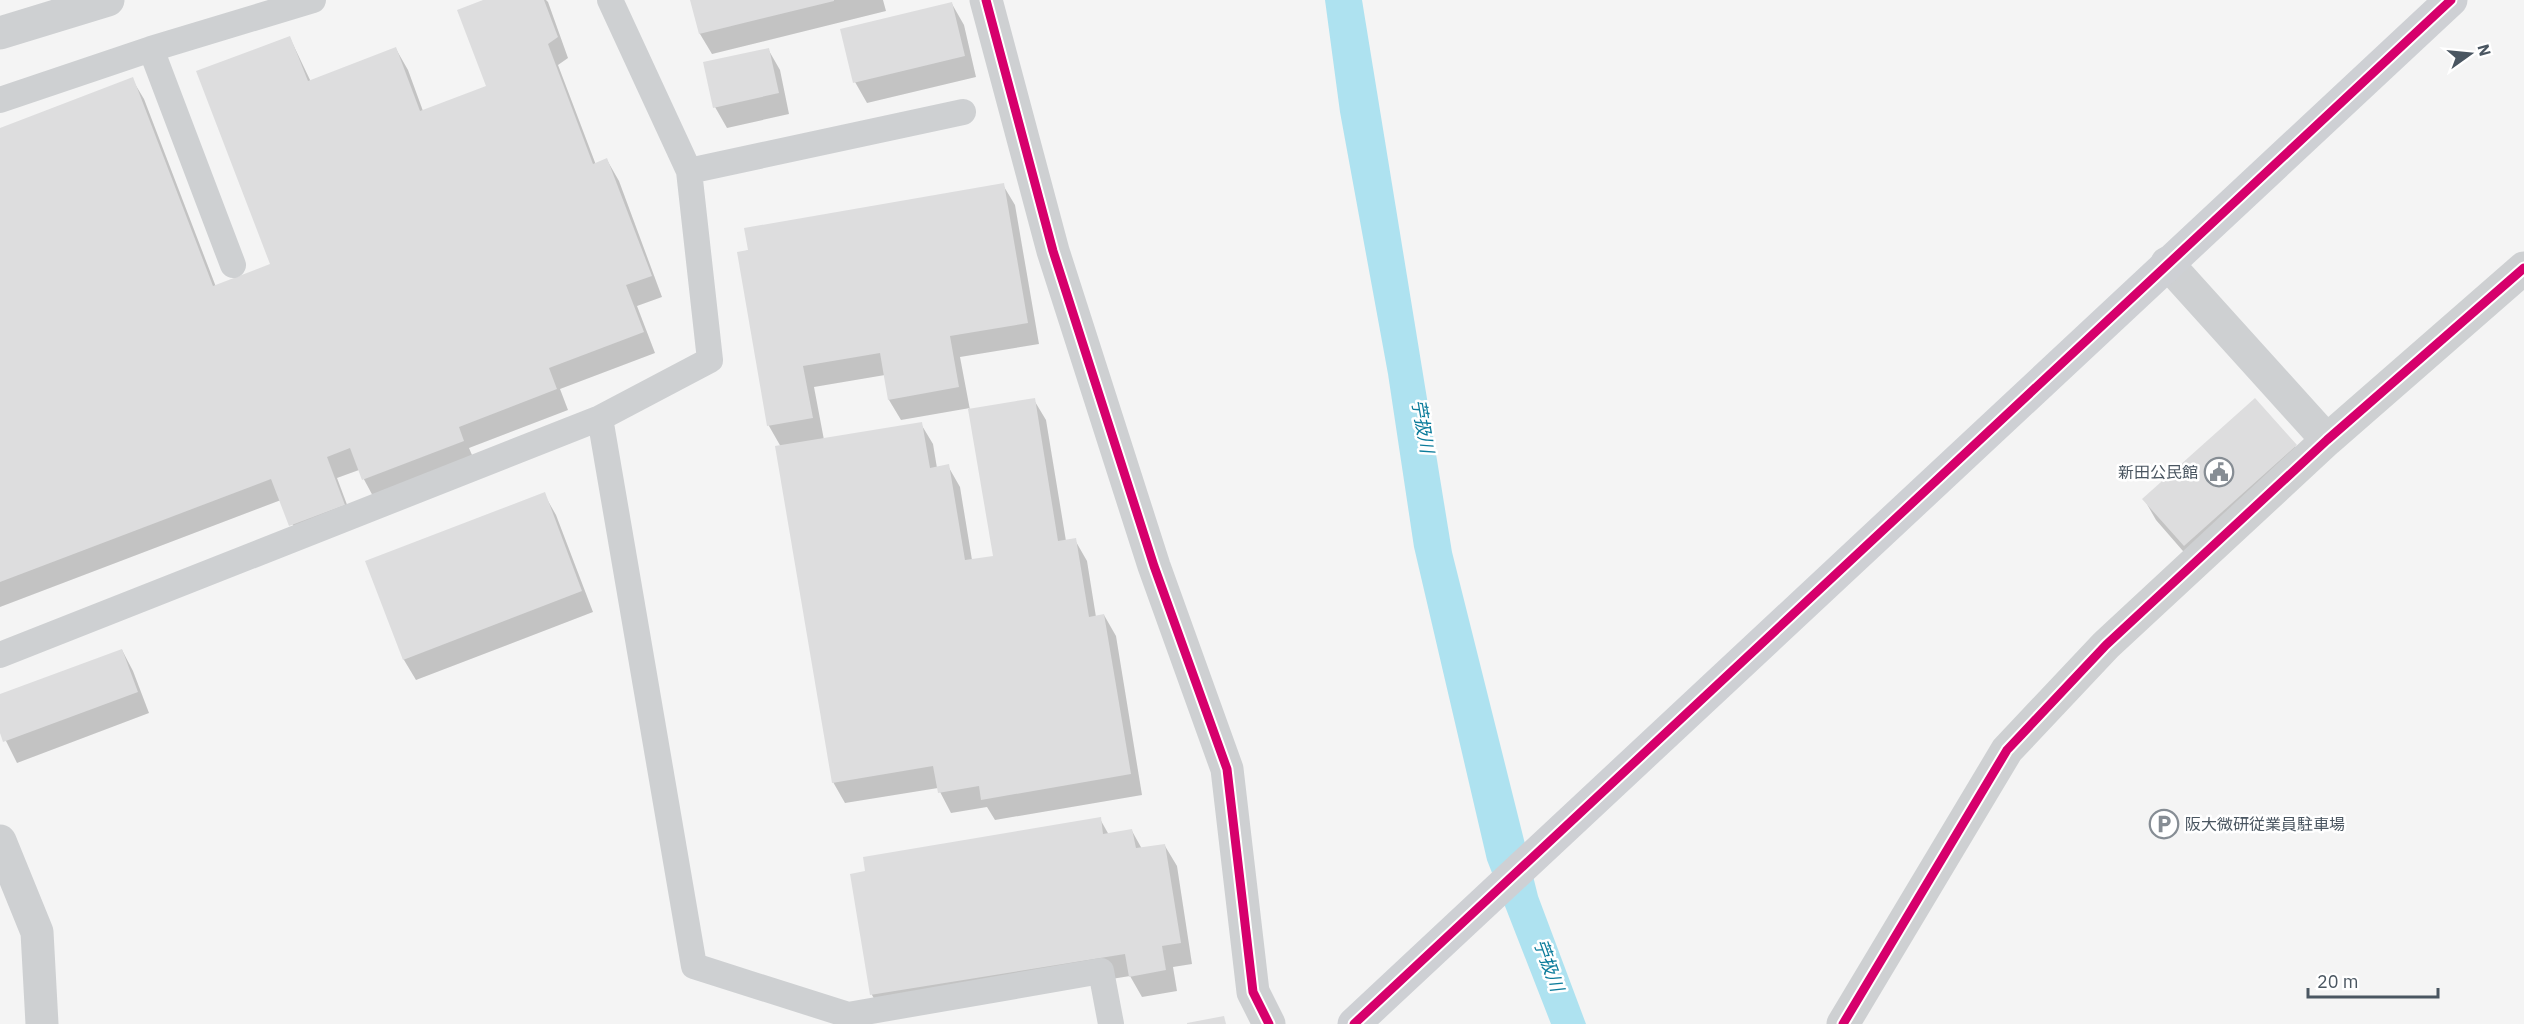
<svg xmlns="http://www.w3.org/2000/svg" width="2524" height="1024" font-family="'IBM Plex Sans','Noto Sans JP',sans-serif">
	<rect width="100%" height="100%" fill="#f4f4f4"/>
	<path fill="#aee2f0" d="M 1325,0 L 1362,0 L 1452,552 L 1538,896 L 1586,1024 L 1551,1024 L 1487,860 L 1414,547 L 1388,374 L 1340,112 Z"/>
	<path fill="#0003" fill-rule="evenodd" d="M 487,0 L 546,0 L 548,2 L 568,58 L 558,65 L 596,165 L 607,160 L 619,181 L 662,297 L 637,306 L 655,353 L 560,389 L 568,410 L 469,448 L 475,462 L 375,500 L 359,470 L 337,478 L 355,526 L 303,546 L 281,500 L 0,607 L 0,129 L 132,79 L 144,99 L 216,287 L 272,265 L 290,38 L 311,82 L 396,49 L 408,70 L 423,111 L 488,87 Z
		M 692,0 L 883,0 L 886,11 L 712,54 L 700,34 Z
		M 952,4 L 964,25 L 976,77 L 867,103 L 855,82 Z
		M 768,49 L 780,70 L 789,114 L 727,128 L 715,107 Z
		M 1003,185 L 1015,205 L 1039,344 L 960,357 L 970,410 L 1034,400 L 1046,420 L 1066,541 L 1075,540 L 1087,561 L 1096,617 L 1104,615 L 1116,636 L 1142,795 L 995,820 L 987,807 L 951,813 L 938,788 L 845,803 L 833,782 L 781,447 L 769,426 L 738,253 ZM 885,375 L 889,400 L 901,420 L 970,408 L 994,557 L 972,560 L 960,487 L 948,466 L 937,468 L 933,444 L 921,424 L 824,440 L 814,387 Z
		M 2295,446 L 2307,466 L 2196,566 L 2156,520 L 2144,499 Z
		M 544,494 L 556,515 L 593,612 L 416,680 L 404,660 L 367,562 Z
		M 122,650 L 133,671 L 149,713 L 17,763 L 0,729 L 0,696 Z
		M 1100,819 L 1109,835 L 1132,831 L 1142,849 L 1165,846 L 1177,866 L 1192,964 L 1173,967 L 1177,991 L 1142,997 L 1130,976 L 884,1016 L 872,995 L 852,875 Z"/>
	<path fill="#ddddde" d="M 483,0 L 544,0 L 558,37 L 548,44 L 593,164 L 607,158 L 652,276 L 626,285 L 644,332 L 549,368 L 557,389 L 459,427 L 464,441 L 362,480 L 350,448 L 327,457 L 345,505 L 289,526 L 271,479 L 0,582 L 0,128 L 133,77 L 213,286 L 270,264 L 196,71 L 290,36 L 308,81 L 396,47 L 420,111 L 486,86 L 457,10 Z
		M 690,0 L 834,0 L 834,1 L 699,34 Z
		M 952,2 L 965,56 L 853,83 L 840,29 Z
		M 769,48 L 779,93 L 713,108 L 703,62 Z
		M 1004,183 L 1028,323 L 950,336 L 959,387 L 888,400 L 880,353 L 803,366 L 813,418 L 767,426 L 737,252 L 748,250 L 744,228 Z
		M 1035,398 L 1058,541 L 1076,538 L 1089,617 L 1104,614 L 1131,774 L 981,800 L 979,786 L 938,793 L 933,766 L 832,783 L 775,446 L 922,422 L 930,468 L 949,464 L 965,560 L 993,556 L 968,409 Z
		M 2255,398 L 2297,445 L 2184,546 L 2142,499 Z
		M 545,492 L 582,591 L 403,660 L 365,561 Z
		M 122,649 L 138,692 L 3,742 L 0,733 L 0,694 Z
		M 1101,817 L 1103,834 L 1132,829 L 1136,848 L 1165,844 L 1181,943 L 1162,946 L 1166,970 L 1129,977 L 1125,954 L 870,995 L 850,874 L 865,871 L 863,857 Z
		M 1224,1016 L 1226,1024 L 1187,1024 L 1187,1023 Z"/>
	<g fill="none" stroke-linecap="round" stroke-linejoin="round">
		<path stroke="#ced0d2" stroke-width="26" d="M 151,49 L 233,265
			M 0,100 L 151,49 L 313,0
			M 689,171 L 963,112
			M 600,418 L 694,966 L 848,1015 L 1101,971 L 1111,1024
			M 0,655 L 600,418 L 710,360 L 689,171 L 610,0"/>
		<path stroke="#ced0d2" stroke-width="33" d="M 986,0 L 1053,251 L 1154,566 L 1227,769 L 1253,992 L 1269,1024
			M 0,33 L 108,0
			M 2167,263 L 2327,440
			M 0,841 L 37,932 L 42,1024
			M 1843,1024 L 2007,750 L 2106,645 L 2327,440 L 2524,268"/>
		<path stroke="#ced0d4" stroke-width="33" d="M 1354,1024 L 2451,0"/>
		<g stroke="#fff" stroke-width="13">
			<path id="cycleway" d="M 986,0 L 1053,251 L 1154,566 L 1227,769 L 1253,992 L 1269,1024
				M 1354,1024 L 2451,0
				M 1843,1024 L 2007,750 L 2106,645 L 2327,440 L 2524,268"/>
		</g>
		<use href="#cycleway" stroke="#d6006c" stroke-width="9"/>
	</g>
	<defs>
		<g id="civic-ring" transform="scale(1.5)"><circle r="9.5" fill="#fff" stroke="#868d94" stroke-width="1.5"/><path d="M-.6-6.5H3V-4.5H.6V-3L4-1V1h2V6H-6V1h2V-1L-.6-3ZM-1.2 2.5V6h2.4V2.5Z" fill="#868d94"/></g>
		<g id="parking-ring" transform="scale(1.5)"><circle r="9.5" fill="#fff" stroke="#868d94" stroke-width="1.5"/><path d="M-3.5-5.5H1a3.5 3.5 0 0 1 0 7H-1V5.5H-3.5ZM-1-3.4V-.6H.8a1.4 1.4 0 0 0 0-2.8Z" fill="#868d94"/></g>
	</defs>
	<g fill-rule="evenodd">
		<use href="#civic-ring" x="2219" y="472"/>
		<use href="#parking-ring" x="2164" y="824"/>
	</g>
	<g text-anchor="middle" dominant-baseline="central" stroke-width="5" stroke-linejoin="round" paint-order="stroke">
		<g font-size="16" fill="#4a5661" stroke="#fff" text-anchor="end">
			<text x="2198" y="472">新田公民館</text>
			<text x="2185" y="824" text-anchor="start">阪大微研従業員駐車場</text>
		</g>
		<g font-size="18" font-style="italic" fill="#0c7c9b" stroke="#fff">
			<text transform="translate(1423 426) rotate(80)">苧扱川</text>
			<text transform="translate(1549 965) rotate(70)">苧扱川</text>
		</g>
	</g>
	<g transform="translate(2470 54) rotate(75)" stroke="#ffffff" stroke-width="4.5" paint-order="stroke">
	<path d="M0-4.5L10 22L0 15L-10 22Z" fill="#4a5661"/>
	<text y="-9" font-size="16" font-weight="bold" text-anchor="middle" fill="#4a5661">N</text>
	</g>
	<path d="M2308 988v9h130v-9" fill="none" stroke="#4a5661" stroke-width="3"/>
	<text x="2317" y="988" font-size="18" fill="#4a5661" stroke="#ffffff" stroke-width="4.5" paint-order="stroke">20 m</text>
</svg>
